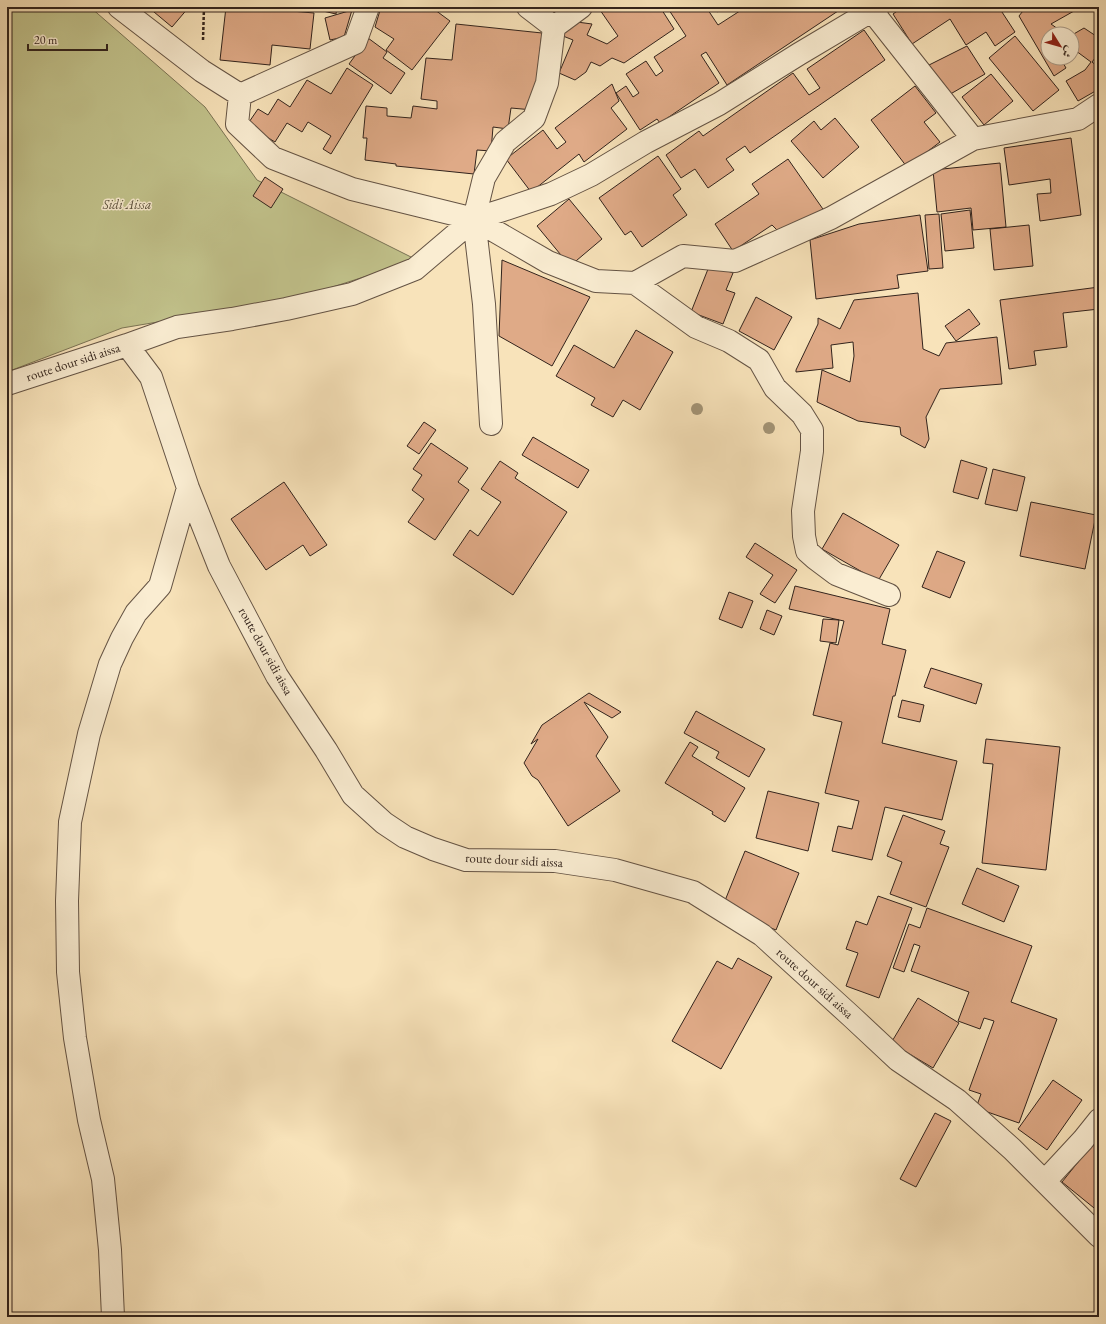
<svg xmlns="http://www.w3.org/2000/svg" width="1106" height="1324" font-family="'EB Garamond',Amiri,serif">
	<rect width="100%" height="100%" fill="#f8e3ba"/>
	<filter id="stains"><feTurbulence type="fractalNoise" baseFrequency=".005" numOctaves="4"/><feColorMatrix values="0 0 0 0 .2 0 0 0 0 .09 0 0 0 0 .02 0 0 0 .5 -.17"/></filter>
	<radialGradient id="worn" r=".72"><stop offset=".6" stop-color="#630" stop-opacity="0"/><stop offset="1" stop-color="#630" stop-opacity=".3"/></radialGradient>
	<path fill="#c2c38c" stroke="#7a7354" d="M 7,7 L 90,7 L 205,107 L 257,180 L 417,260 L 295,299 L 122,328 L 7,372 Z"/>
	<path fill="#dfaa87" stroke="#32231c" d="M 148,7 L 189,7 L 172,27 Z
		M 226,7 L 280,7 L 280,10 L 314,13 L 310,49 L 272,45 L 270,65 L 220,60 Z
		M 310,7 L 337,7 L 336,14 L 310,8 Z
		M 381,7 L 431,7 L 450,21 L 412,70 L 386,50 L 394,39 L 375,27 Z
		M 549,7 L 569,7 L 557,17 Z
		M 604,7 L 660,7 L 674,29 L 624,63 L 612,58 L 600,66 L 591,62 L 586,72 L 575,80 L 559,73 L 573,40 L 563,36 L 567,29 L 577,22 L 592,24 L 587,35 L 607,44 L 618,36 L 600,10 Z
		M 667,7 L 706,7 L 718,25 L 746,7 L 844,7 L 727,85 L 706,52 L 701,55 L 719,83 L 660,123 L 657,119 L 640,130 L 616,93 L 626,86 L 633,97 L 639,93 L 626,74 L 646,61 L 656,76 L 663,71 L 654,57 L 686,36 Z
		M 713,7 L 724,7 L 717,12 Z
		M 903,7 L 1002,7 L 1000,9 L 1015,32 L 995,46 L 986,32 L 966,45 L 950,19 L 912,44 L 893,14 Z
		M 1026,7 L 1076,7 L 1074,11 L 1051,24 L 1065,34 L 1048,34 L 1048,58 L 1064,58 L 1062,61 L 1066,68 L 1054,76 L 1019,16 Z
		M 352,10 L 344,37 L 330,40 L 325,18 Z
		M 456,24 L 542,33 L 533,110 L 511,108 L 508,129 L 493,127 L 491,151 L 477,150 L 474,174 L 396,166 L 396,164 L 365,160 L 367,138 L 363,138 L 366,106 L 387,108 L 387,116 L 411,118 L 413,106 L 437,109 L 437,101 L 421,99 L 426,58 L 452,60 Z
		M 1084,28 L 1096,36 L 1099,42 L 1099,53 L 1092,62 L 1097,66 L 1099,69 L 1099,89 L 1078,101 L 1066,81 L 1085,70 L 1091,62 L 1072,48 L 1072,35 Z
		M 864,30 L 885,60 L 750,153 L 745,146 L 726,159 L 734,170 L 708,188 L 695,169 L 681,178 L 666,155 L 699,131 L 703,136 L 793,73 L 809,95 L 820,88 L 807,69 Z
		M 1015,36 L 1059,90 L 1033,111 L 989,58 Z
		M 368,38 L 387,52 L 383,58 L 405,73 L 391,94 L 349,64 Z
		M 967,46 L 985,74 L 947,96 L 929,65 Z
		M 347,68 L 373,85 L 331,154 L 323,149 L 331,136 L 308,122 L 302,132 L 287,123 L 275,142 L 247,125 L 258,109 L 268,115 L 278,99 L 290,107 L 307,80 L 331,94 Z
		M 991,74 L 1013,101 L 984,125 L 962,97 Z
		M 612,84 L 619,101 L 611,108 L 627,129 L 584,162 L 579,154 L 531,192 L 506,159 L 543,130 L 557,149 L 566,142 L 555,128 Z
		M 915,86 L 936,113 L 924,122 L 940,142 L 907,167 L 871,120 Z
		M 835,118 L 859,147 L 823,178 L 791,141 L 814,121 L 821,130 Z
		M 1071,138 L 1081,215 L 1040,221 L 1037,194 L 1051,193 L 1050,179 L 1009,185 L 1004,148 Z
		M 1099,141 L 1099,153 L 1096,142 Z
		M 658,156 L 681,189 L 673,195 L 687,215 L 642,247 L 631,231 L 625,235 L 599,198 Z
		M 788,159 L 825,212 L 781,234 L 772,225 L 733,251 L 715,224 L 759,194 L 752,184 Z
		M 1000,163 L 1006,227 L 973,230 L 971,208 L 937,212 L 933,170 Z
		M 265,177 L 283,189 L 271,208 L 253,196 Z
		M 569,199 L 602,239 L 570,266 L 537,226 Z
		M 970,210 L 974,248 L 945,251 L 941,214 Z
		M 939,214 L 943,268 L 929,269 L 925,215 Z
		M 920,215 L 928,271 L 897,275 L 899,288 L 816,299 L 810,240 L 859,224 Z
		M 1029,225 L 1033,266 L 994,270 L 990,229 Z
		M 502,260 L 590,297 L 552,366 L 499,336 Z
		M 710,264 L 733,273 L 726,290 L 735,293 L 723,324 L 691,312 Z
		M 1099,287 L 1099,309 L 1063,313 L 1067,347 L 1034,351 L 1036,365 L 1009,369 L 1000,300 Z
		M 918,293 L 923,349 L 939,356 L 946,343 L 997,337 L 1002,384 L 940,389 L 926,417 L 929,439 L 925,448 L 901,435 L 900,427 L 858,421 L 817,402 L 822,370 L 850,382 L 854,356 L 853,342 L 831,345 L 833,368 L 796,372 L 796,370 L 818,324 L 818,318 L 840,329 L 854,300 Z
		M 756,297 L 792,317 L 774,350 L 739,331 Z
		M 969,309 L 980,324 L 956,341 L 945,326 Z
		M 636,330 L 673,352 L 640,410 L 623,400 L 613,417 L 591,405 L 595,398 L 556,376 L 574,345 L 614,368 Z
		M 424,422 L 436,430 L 419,454 L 407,446 Z
		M 533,437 L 589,470 L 578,488 L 522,455 Z
		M 431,443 L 468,468 L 458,482 L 469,490 L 435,540 L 408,522 L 424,499 L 412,490 L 422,475 L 413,469 Z
		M 961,460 L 987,468 L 978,499 L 953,492 Z
		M 500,461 L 518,473 L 515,478 L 567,512 L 513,595 L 453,555 L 470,530 L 478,536 L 501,502 L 481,489 Z
		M 993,469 L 1025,477 L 1017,511 L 985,504 Z
		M 284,482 L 327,545 L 310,556 L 303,545 L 266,570 L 231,519 Z
		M 1031,502 L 1096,515 L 1085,569 L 1020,556 Z
		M 843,513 L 899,545 L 878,581 L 822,549 Z
		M 755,543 L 797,570 L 775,603 L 760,594 L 773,575 L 746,557 Z
		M 937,551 L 965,562 L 950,598 L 922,587 Z
		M 795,586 L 890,609 L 882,644 L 906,650 L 895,696 L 893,696 L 882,743 L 957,761 L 942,820 L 885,807 L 872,860 L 832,851 L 838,826 L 852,829 L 859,801 L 825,793 L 842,722 L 813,715 L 830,643 L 838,645 L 844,621 L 789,609 Z
		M 729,592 L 753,601 L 742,628 L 719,619 Z
		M 767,610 L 782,616 L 774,635 L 760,629 Z
		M 823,619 L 839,620 L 836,643 L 820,641 Z
		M 931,668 L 982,684 L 976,704 L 924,687 Z
		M 589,693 L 621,712 L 612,718 L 584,702 L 608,737 L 596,756 L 620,791 L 568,826 L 538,780 L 532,776 L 524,763 L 538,739 L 531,744 L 542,725 Z
		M 902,700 L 924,705 L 920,722 L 898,717 Z
		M 696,711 L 765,749 L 749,777 L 716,758 L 719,752 L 684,733 Z
		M 986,739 L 1060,747 L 1046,870 L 982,863 L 993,764 L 983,763 Z
		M 690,742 L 698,747 L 692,756 L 745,788 L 725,822 L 712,814 L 713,812 L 665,783 Z
		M 768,791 L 819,803 L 808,851 L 756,838 Z
		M 903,815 L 945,831 L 940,844 L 949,847 L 926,907 L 890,894 L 902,862 L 887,856 Z
		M 745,851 L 799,873 L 776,930 L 722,908 Z
		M 977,868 L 1019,886 L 1004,922 L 962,904 Z
		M 878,896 L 912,908 L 879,998 L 846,986 L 858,953 L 846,949 L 856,921 L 867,925 Z
		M 927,908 L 1032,946 L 1011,1002 L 1057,1019 L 1019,1123 L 976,1108 L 981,1094 L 969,1090 L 994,1021 L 984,1018 L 980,1029 L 958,1021 L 969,992 L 911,971 L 920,946 L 914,944 L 904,972 L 893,968 L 909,924 L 920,928 Z
		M 738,958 L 772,977 L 721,1069 L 672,1041 L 717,961 L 732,969 Z
		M 918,998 L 959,1023 L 933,1068 L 891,1043 Z
		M 1053,1080 L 1082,1100 L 1047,1150 L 1018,1129 Z
		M 935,1113 L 951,1121 L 916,1187 L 900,1179 Z
		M 1099,1136 L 1099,1212 L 1062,1182 Z"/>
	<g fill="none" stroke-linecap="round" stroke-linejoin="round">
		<g stroke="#645344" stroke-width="24">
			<path id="minor" d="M 119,7 L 202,71 L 240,95 L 237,124 L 273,158 L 352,189 L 474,219 L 503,210 L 551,194 L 591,175 L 646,142 L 719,104 L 799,54 L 878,7
				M 528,7 L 554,27
				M 240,95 L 355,43 L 368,7
				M 973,139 L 1078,119 L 1099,105
				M 474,219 L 548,262 L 596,281 L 635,283 L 696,327 L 729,341 L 759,360 L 775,388 L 802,414 L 812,430 L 812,451 L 803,511 L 804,536 L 807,551 L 816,559 L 836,574 L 889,595
				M 635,283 L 683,256 L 735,261 L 831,218 L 973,139 L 872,11 L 872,7
				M 127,345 L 177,327 L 232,319 L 286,309 L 352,294 L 415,269 L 474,219
				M 7,384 L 127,345 L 151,377 L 188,488 L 219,566 L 277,676 L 326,750 L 353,795 L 384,823 L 405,837 L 433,849 L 466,860 L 555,861 L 615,870 L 693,892 L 762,935 L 852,1017 L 898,1060 L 957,1100 L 1012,1149 L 1099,1236
				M 491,424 L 484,304 L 474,219 L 484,178 L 505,142 L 534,118 L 547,83 L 554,27 L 581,7
				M 1045,1181 L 1083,1140 L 1099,1120
				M 113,1317 L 110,1250 L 103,1179 L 89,1120 L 75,1038 L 68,972 L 67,901 L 70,822 L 89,734 L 110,664 L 122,638 L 136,613 L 160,586 L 188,488"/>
		</g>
		<path stroke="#32231c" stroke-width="2.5" stroke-dasharray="3 2" stroke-linecap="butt" d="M 203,40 L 204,7"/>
		<use href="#minor" stroke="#faedd2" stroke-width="22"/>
	</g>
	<g fill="#a39476">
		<circle cx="697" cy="409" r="6"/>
		<circle cx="769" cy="428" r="6"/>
	</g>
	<g text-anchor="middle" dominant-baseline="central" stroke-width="3" stroke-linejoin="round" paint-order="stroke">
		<g font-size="13" font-style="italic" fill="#5d533e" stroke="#faedd2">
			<text x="127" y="204">Sidi Aissa</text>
		</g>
		<g font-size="13" fill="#32231c" stroke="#faedd2">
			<text transform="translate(73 362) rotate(-18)">route dour sidi aissa</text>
			<text transform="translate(266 651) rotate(61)">route dour sidi aissa</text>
			<text transform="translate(514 860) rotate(3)">route dour sidi aissa</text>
			<text transform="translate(815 983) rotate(42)">route dour sidi aissa</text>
		</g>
	</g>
	<rect width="1106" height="1324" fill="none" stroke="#f8e3ba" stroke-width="24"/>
	<rect x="8" y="8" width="1090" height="1308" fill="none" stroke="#32231c" stroke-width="2"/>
	<rect x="12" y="12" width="1082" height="1300" fill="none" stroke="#32231c"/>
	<g transform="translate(1060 46) rotate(127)"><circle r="19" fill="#faedd2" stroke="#aa9c89"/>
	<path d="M0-3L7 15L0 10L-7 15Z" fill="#8f2418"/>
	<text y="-6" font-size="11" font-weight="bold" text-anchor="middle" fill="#32231c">ش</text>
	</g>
	<path d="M28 44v6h79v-6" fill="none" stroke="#32231c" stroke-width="2"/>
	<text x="34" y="44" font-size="12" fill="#32231c" stroke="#faedd2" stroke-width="3" paint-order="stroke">20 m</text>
	<rect width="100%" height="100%" filter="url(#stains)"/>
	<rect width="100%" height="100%" fill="url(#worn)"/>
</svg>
